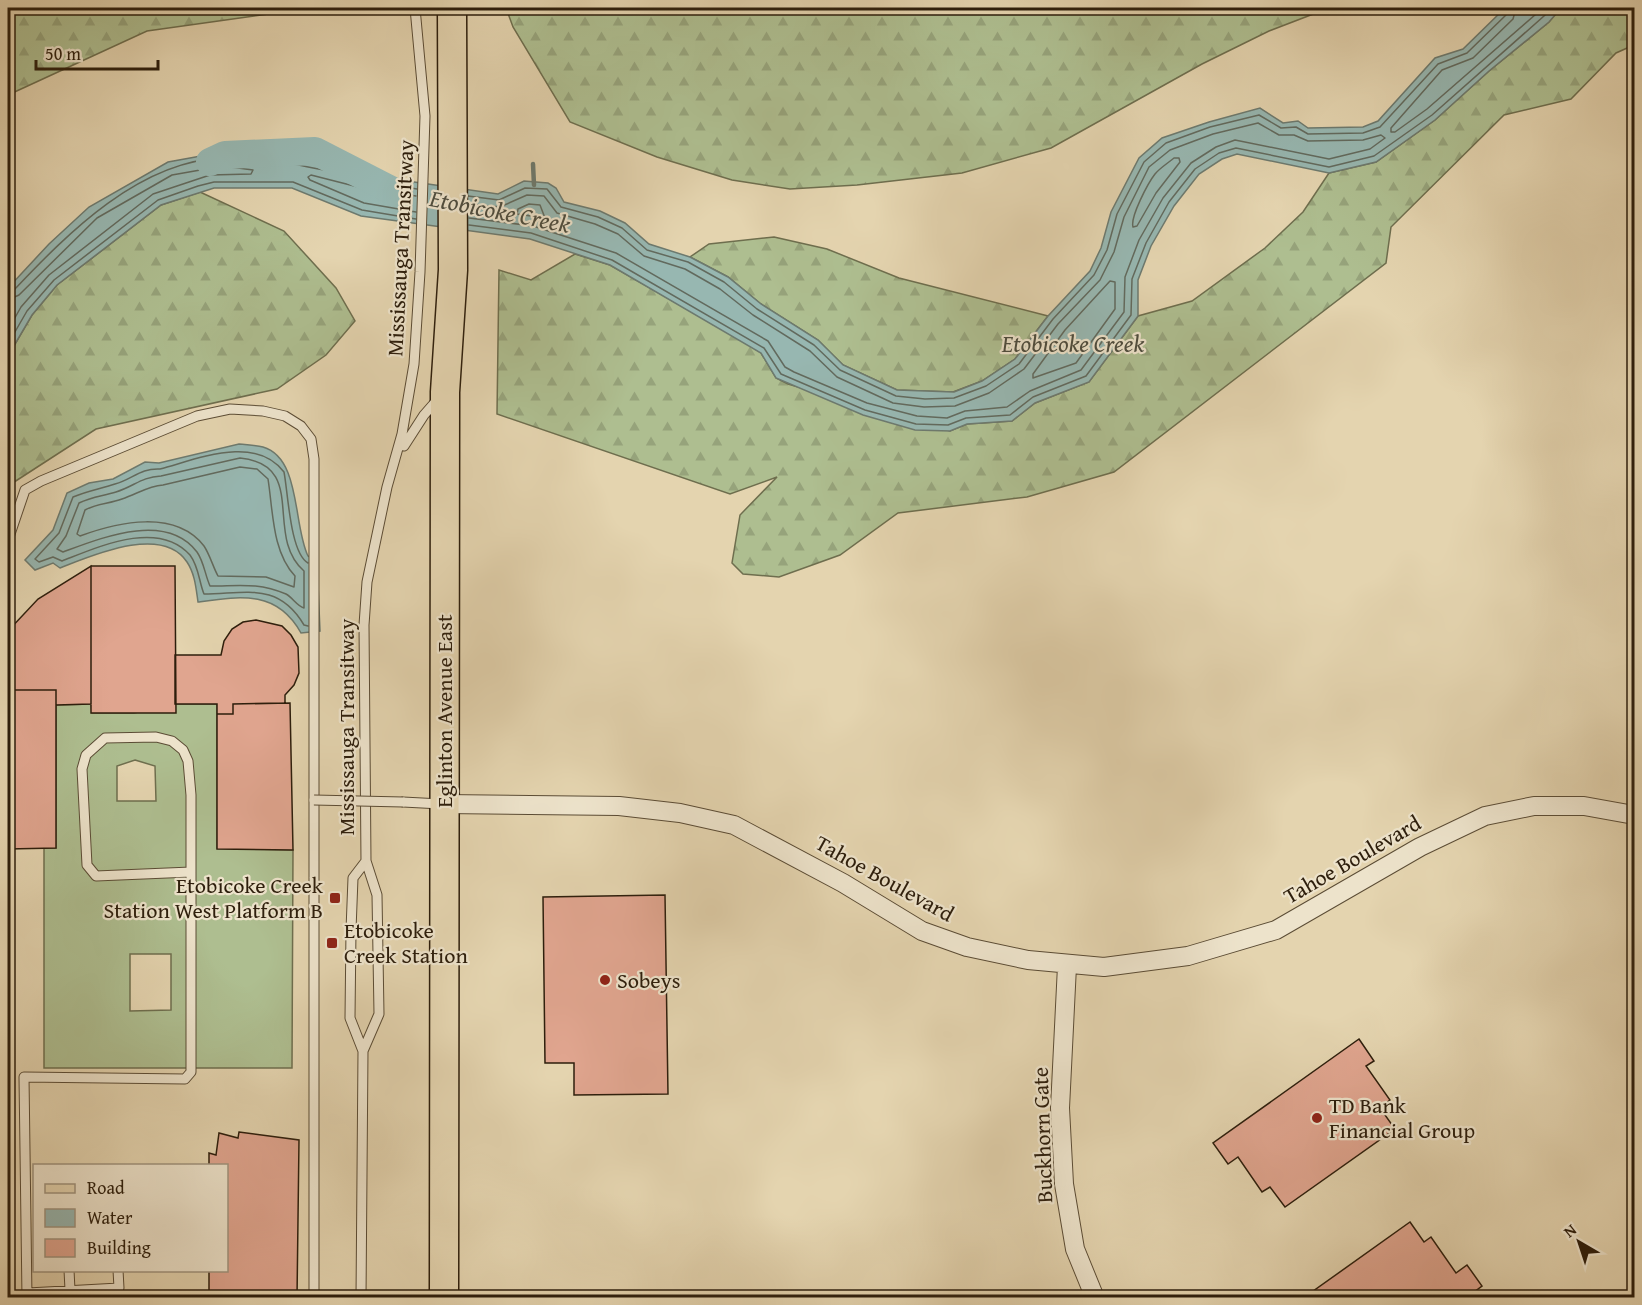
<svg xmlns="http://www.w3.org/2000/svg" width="1642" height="1305" font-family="'Gentium Book Plus',serif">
	<defs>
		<pattern id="forest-firs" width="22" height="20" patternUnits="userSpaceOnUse" patternTransform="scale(1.5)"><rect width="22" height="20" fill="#aebe90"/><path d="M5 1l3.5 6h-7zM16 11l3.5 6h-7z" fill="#96a37b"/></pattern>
	</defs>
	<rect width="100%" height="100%" fill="#e4d4af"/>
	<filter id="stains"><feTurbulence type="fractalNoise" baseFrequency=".00333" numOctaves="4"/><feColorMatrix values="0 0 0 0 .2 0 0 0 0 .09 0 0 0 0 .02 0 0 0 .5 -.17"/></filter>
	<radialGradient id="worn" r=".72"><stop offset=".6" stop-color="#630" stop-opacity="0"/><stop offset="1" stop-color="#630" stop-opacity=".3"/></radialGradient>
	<path fill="#aebe90" stroke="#6e6e4e" stroke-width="1.5" fill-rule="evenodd" d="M 91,704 L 92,713 L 134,713 L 175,704 L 217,704 L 217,848 L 293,850 L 292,1068 L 44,1068 L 44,848 L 56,848 L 56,705 ZM 135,760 L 155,766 L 156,801 L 117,801 L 117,766 ZM 130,954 L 171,954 L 171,1010 L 130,1011 Z"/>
	<path fill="url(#forest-firs)" stroke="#6e6e4e" stroke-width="1.5" d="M 8,8 L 312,8 L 147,31 L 8,95 Z
		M 506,8 L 1329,8 L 1269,31 L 1202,64 L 1051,148 L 962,173 L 857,185 L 790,189 L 732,180 L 657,157 L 570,122 L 513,27 Z
		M 1561,8 L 1634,8 L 1634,45 L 1616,53 L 1571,99 L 1504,115 L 1391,227 L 1386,263 L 1114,472 L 1027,497 L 898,513 L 840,555 L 779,577 L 743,574 L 732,563 L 740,515 L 777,477 L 730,494 L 497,414 L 499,270 L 531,280 L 575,254 L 610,265 L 743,341 L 761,353 L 776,378 L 788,384 L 950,431 L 967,424 L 1012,421 L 1035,403 L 1089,382 L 1138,316 L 1192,301 L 1265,248 L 1303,212 L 1329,173 L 1376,162 L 1435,120 L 1489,71 L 1549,22 Z
		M 200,192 L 284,231 L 336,288 L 355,321 L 326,355 L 277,389 L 96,429 L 8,486 L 8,356 L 32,315 L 57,285 L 161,205 Z
		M 774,237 L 827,249 L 899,278 L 1048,316 L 1015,359 L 982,381 L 953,392 L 897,390 L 843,365 L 818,340 L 761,304 L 728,277 L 690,257 L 709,244 Z"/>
	<path fill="#97b7b1" stroke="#6d7a6f" stroke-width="1.5" d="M 1505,8 L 1561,8 L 1549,22 L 1489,71 L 1435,120 L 1376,162 L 1329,173 L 1237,154 L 1222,159 L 1199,174 L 1174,206 L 1151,246 L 1138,280 L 1138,316 L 1089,382 L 1035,403 L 1012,421 L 967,424 L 950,431 L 915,430 L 863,415 L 776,378 L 761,353 L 610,265 L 530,239 L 361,216 L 292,188 L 214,188 L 161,205 L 57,285 L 32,315 L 8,356 L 8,288 L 49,244 L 89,207 L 168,162 L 223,152 L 311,161 L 365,175 L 498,194 L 524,181 L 548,183 L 556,188 L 564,202 L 600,211 L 625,223 L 649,244 L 690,257 L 728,277 L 761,304 L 818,340 L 843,365 L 897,390 L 954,392 L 982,381 L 1015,359 L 1048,316 L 1090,271 L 1101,248 L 1111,212 L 1139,158 L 1162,138 L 1209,122 L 1260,108 L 1283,123 L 1298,121 L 1308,128 L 1363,127 L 1378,121 L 1435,58 L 1463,49 Z
		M 239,444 C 247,445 256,445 263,447 C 301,458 293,525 308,556 L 317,561 L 320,631 L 301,633 C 277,590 241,596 198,602 C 196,588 195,574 187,562 C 162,524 91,556 60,568 L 53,563 L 35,570 L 25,560 L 53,530 L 67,493 L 89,483 L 113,479 L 145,462 L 159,463 Z"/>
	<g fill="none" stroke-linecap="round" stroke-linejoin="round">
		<path stroke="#626a5e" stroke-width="1.5" d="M 1516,8 L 1513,19 L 1473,58 L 1442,70 L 1391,128 L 1391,132 L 1395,132 L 1427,109 L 1543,8
			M 1174,158 L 1179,158 L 1180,162 L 1156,193 L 1137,226 L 1133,227 C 1130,217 1148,183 1155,174 C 1160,168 1168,163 1174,158 Z
			M 468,196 L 499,200 L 525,188 L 547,189 L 561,207 L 598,217 L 622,228 L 647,250 L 688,262 L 724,282 L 757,309 L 814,345 L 840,370 L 896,396 L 925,399 L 954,398 L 986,386 L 1019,364 L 1053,319 L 1094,275 L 1107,250 L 1117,214 L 1144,162 L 1166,143 L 1210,127 L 1259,115 L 1281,128 L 1296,127 L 1308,134 L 1363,133 L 1380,127 L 1438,64 L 1467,53 L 1507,14 L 1509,8
			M 468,204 L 500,207 L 527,195 L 544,196 L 557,213 L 595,224 L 618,234 L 644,256 L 685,269 L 720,289 L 753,315 L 810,351 L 837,377 L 893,403 L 924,407 L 955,406 L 989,393 L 1024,369 L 1058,324 L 1100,280 L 1114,252 L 1124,217 L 1149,167 L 1170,150 L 1213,134 L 1258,123 L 1279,135 L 1294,135 L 1308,141 L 1363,140 L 1381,135 L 1385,138 L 1370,149 L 1329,159 L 1235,140 L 1216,147 L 1191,163 L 1163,198 L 1139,240 L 1125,277 L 1124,312 L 1081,370 L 1030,391 L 1007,407 L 965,411 L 947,418 L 917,416 L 867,403 L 794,372 L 785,367 L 768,341 L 616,253 L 533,226 L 469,218
			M 529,204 L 540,205 L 545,218 L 517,214 L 518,209 Z
			M 416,212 L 364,203 L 310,180 L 308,177 L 311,175 L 362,188 L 416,196
			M 469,225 L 531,233 L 612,260 L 764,348 L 781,374 L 865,410 L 916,424 L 948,425 L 966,418 L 1010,415 L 1033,397 L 1086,376 L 1131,315 L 1132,279 L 1146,243 L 1169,202 L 1195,169 L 1219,153 L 1236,148 L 1329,167 L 1374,156 L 1432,115 L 1553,8
			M 1110,281 L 1115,282 L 1115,309 L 1076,363 L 1033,378 L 1033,374 L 1065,330 Z
			M 8,292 L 14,290 C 68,233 140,160 224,158 C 289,157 353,179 417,189
			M 8,300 L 19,295 L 97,218 L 172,175 L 223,166 L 253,170 L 251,174 L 210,175 L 153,194 L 49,275 L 21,307 L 8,330
			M 8,344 L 27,311 L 54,280 L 158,200 L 198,186 L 214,182 L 293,182 L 362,210 L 416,219
			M 240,458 C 309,465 263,535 304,571 L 304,608 C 297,606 293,598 286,594 C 257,582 239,586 210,586 C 205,575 204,562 197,552 C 166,511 101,538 63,552 L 57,549 L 66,536 L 79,503 C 91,497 103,496 116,492 C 135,486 141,477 161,476 Z
			M 240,467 L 257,469 L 268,479 C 273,510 272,552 295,576 L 294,587 L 266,577 L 218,576 C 213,567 210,555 204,546 C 175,509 118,522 80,536 L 77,534 L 85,510 C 97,503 109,504 122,499 C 137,494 148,486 163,485 Z
			M 308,563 C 290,553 288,492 284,472 C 255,434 198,459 160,469 C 140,468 133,479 115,484 C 100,489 87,491 73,497 L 59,533 L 35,559 L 39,562 L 53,557 L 62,561 C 98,547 158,519 190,555 C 199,567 199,582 204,594 C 245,594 278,581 304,625 L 308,626"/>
		<path stroke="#6d7a6f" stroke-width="4.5" d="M 533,164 L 534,185"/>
		<path stroke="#97b7b1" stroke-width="28" d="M 210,162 L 225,155 L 315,151 L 393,191"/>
	</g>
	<path fill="#e0a58f" stroke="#2d1e0c" stroke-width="1.5" d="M 91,566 L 91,704 L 56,705 L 56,690 L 8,690 L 8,631 L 38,599 Z
		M 91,566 L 175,566 L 176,713 L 91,713 Z
		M 256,620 L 282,626 L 291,635 L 298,647 L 299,673 L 294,685 L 285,695 L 285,703 L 233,704 L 233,714 L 217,714 L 217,704 L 175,704 L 175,655 L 221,655 L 224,641 L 232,629 L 243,622 Z
		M 8,690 L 56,690 L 56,848 L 8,849 Z
		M 290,703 L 293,850 L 217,849 L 217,714 L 233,714 L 233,704 Z
		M 665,895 L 668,1094 L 574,1095 L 574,1063 L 545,1063 L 543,897 Z
		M 1359,1039 L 1374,1061 L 1366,1066 L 1390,1100 L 1380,1108 L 1395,1129 L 1285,1207 L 1270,1187 L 1262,1192 L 1238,1157 L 1228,1164 L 1213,1143 Z
		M 239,1132 L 299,1140 L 297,1298 L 209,1298 L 209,1270 L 226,1270 L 226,1166 L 209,1166 L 209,1153 L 216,1155 L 219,1133 L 238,1138 Z
		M 1410,1222 L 1424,1242 L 1431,1237 L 1456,1273 L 1467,1265 L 1482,1286 L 1466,1298 L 1311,1298 L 1309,1294 Z"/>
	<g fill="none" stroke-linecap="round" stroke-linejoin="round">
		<g stroke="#5b4c35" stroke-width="11">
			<path id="service" d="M 404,446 L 424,415 L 438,399
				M 8,540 L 25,490 L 41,481 L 197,416 L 230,409 L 263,411 L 285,416 L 301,426 L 311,439 L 314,459 L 314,1298
				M 403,802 L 441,804
				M 363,1051 L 379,1014 L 377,895 L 366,861 L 364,625 L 367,582 L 387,487 L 402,434 L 414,364 L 420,272 L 425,116 L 415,8
				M 69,1270 L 70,1290
				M 28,1293 L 119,1288 L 118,1270
				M 27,1298 L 24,1077 L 185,1079 L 191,1072 L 191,795 L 188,761 L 183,750 L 172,741 L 156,737 L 105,738 L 86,755 L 82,769 L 87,865 L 96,876 L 191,872
				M 361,1298 L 363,1051 L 350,1018 L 351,930 L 353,878 L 366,861"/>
		</g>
		<g stroke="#5b4c35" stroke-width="20">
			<path id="minor" d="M 444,804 L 619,806 L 680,813 L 734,825 L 843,883 L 922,931 L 967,947 L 1028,960 L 1104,967 L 1188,956 L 1276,930 L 1420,847 L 1485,816 L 1534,806 L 1584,806 L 1634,815
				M 1067,966 L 1060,1108 L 1064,1184 L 1075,1249 L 1095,1298"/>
		</g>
		<g stroke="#2d1e0c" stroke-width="31">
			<path id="primary" d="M 444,1298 L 445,392 L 453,270 L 452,8"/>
		</g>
		<use href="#service" stroke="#ede3cb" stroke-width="9"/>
		<use href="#minor" stroke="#ede3cb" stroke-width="18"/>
		<use href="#primary" stroke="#e4d4af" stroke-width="28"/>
		<g stroke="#5b4c35" stroke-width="11" stroke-linecap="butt">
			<path id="service-bridge" d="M 314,800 L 403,802"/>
		</g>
		<use href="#service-bridge" stroke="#ede3cb" stroke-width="9"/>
	</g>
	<g fill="#8f2418" stroke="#ede3cb" stroke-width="2">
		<rect x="329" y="892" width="12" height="12" rx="3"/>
		<rect x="326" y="937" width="12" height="12" rx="3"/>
		<circle cx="605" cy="980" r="6"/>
		<circle cx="1317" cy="1118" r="6"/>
	</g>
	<g text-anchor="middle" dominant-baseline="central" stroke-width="4.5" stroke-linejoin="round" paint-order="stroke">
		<g font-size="22" fill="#2d1e0c" stroke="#ede3cb">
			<text transform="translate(400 248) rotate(-87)">Mississauga Transitway</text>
			<text transform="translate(444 711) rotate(-90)">Eglinton Avenue East</text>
			<text transform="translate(346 727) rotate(-90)">Mississauga Transitway</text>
			<text transform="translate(1352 859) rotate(-30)">Tahoe Boulevard</text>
			<text transform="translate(885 878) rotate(29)">Tahoe Boulevard</text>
			<text transform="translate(1042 1135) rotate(-92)">Buckhorn Gate</text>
		</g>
		<g font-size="22" fill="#2d1e0c" stroke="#ede3cb" text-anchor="start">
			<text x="323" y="885" text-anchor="end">Etobicoke Creek<tspan x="323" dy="25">Station West Platform B</tspan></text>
			<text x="344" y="930">Etobicoke<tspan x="344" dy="25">Creek Station</tspan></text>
			<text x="617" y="980">Sobeys</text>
			<text x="1329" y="1105">TD Bank<tspan x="1329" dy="25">Financial Group</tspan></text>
		</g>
		<g font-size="24" font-style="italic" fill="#4d4c3e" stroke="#ede3cb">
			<text transform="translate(500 211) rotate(11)">Etobicoke Creek</text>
			<text x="1073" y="343">Etobicoke Creek</text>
		</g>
	</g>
	<rect width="1642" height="1305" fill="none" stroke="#e4d4af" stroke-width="30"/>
	<rect x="9" y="9" width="1624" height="1287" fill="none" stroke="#2d1e0c" stroke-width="3"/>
	<rect x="15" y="15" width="1612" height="1275" fill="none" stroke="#2d1e0c" stroke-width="1.5"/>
	<rect x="33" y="1164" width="195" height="108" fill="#ede3cb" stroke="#a0947f" stroke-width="1.5"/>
	<rect x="45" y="1184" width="30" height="9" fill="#e4d4af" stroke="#a0947f" stroke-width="1.5"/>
	<text x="87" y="1194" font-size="18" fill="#2d1e0c">Road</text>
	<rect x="45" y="1209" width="30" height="18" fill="#97b7b1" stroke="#a0947f" stroke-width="1.5"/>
	<text x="87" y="1224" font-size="18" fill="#2d1e0c">Water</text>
	<rect x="45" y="1239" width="30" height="18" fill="#e0a58f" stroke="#a0947f" stroke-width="1.5"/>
	<text x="87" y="1254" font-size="18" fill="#2d1e0c">Building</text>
	<g transform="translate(1579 1242) rotate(321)" stroke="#ede3cb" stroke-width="4.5" paint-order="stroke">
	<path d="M0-4.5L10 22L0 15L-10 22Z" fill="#2d1e0c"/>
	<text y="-9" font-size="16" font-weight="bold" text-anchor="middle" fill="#2d1e0c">N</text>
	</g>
	<path d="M36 60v9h122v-9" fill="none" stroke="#2d1e0c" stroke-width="3"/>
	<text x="45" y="60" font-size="18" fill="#2d1e0c" stroke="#ede3cb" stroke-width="4.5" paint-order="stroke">50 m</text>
	<rect width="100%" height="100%" filter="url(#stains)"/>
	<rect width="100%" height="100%" fill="url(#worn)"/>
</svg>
